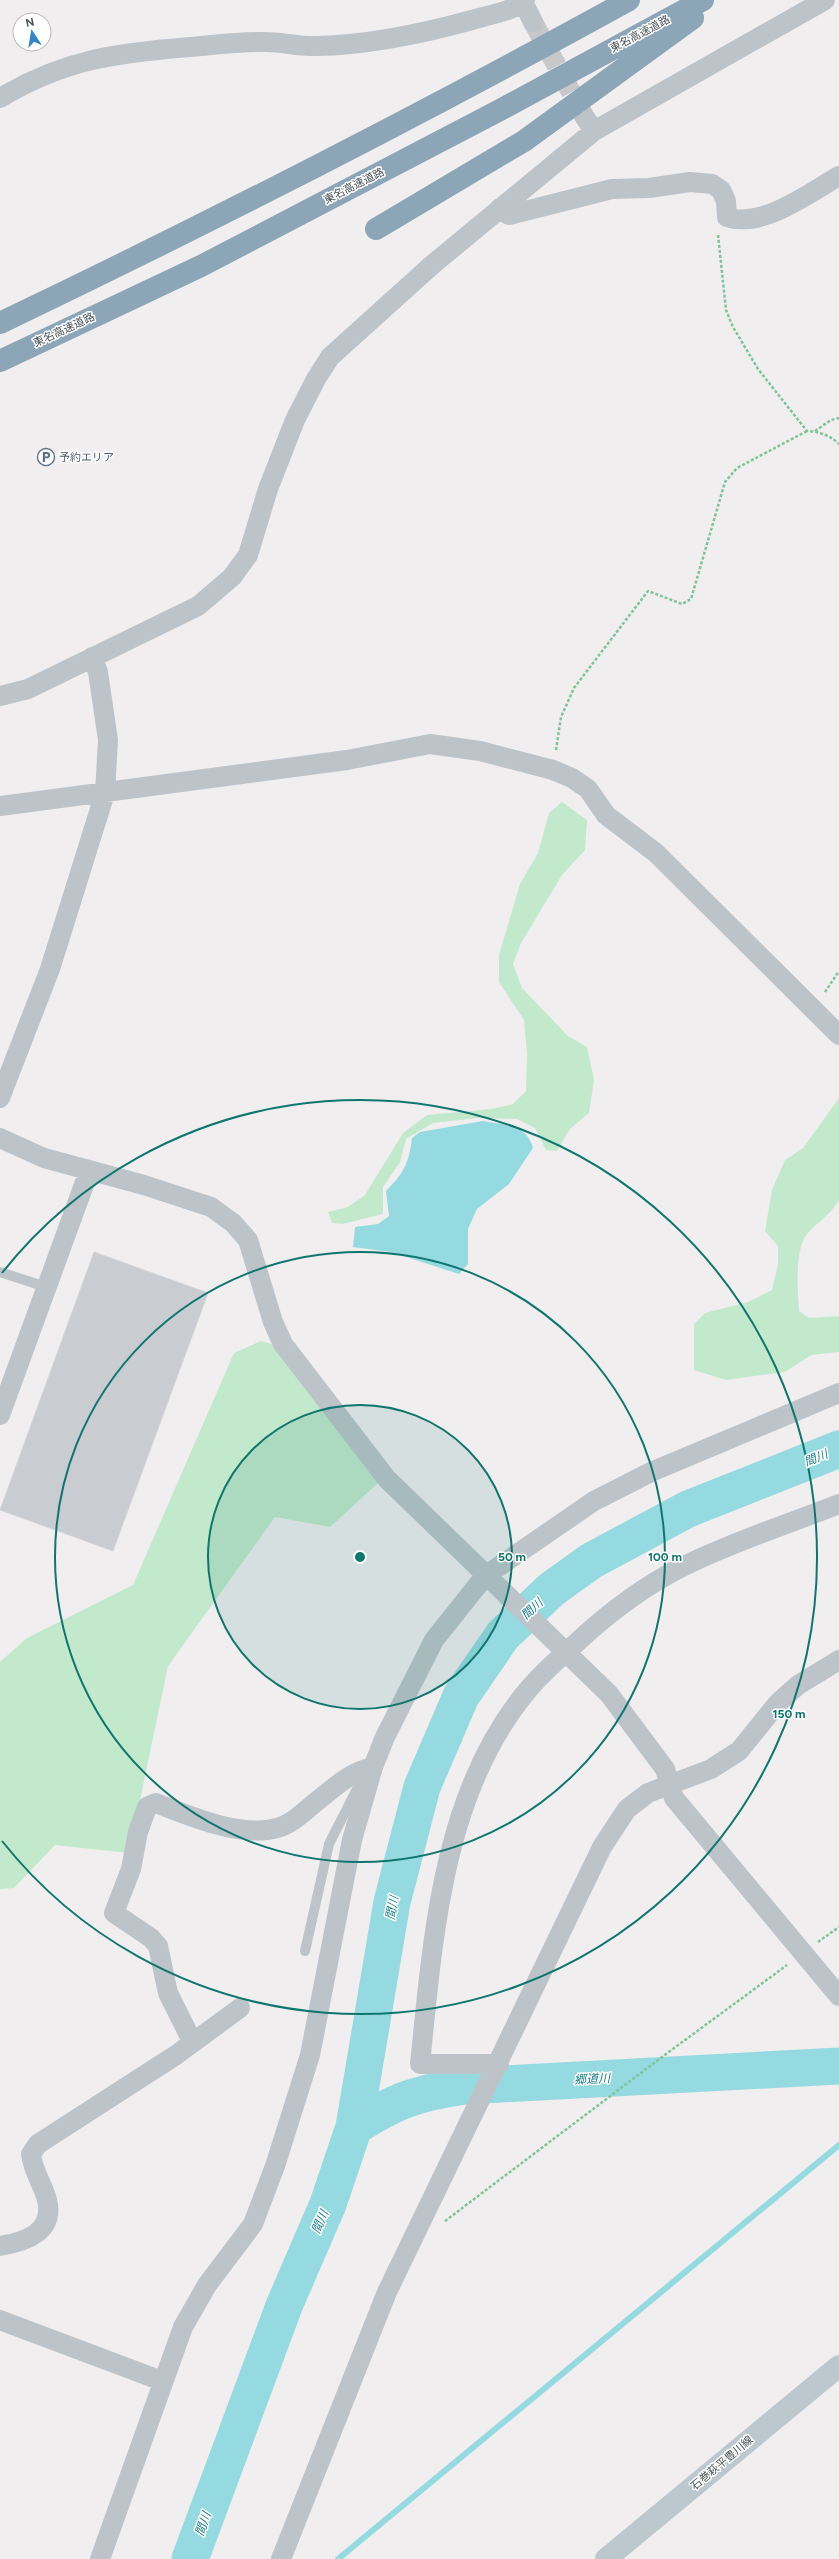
<svg xmlns="http://www.w3.org/2000/svg" width="839" height="2559" font-family="Figtree,'Noto Sans JP',sans-serif">
	<rect width="100%" height="100%" fill="#f1eeef"/>
	<path fill="#c2e9cc" d="M 562,802 L 587,820 L 585,850 L 562,875 L 521,943 L 513,964 L 522,988 L 568,1036 L 587,1047 L 594,1080 L 589,1113 L 570,1129 L 557,1151 L 546,1150 L 535,1128 L 517,1119 L 477,1118 L 433,1123 L 406,1139 L 400,1162 L 383,1187 L 383,1214 L 343,1224 L 332,1223 L 328,1212 L 348,1207 L 365,1195 L 403,1133 L 427,1115 L 492,1109 L 513,1104 L 526,1091 L 527,1054 L 524,1020 L 499,982 L 499,955 L 520,884 L 538,853 L 549,813 Z
		M 839,1098 L 839,1200 C 832,1214 817,1222 807,1234 C 794,1251 798,1291 799,1311 L 809,1318 L 839,1316 L 839,1352 L 811,1355 L 785,1372 L 726,1380 L 694,1370 L 694,1324 L 705,1313 L 748,1302 L 772,1290 L 778,1264 L 778,1246 L 765,1231 L 772,1190 L 785,1160 L 803,1148 Z
		M 261,1341 L 279,1346 L 378,1483 L 330,1527 L 275,1517 L 168,1666 L 129,1853 L 55,1845 L 14,1888 L 0,1889 L 0,1662 L 27,1638 L 133,1585 L 234,1353 Z"/>
	<path fill="#95dae0" d="M 483,1121 C 504,1125 527,1124 533,1148 L 509,1184 L 477,1209 L 468,1229 L 468,1264 L 459,1274 L 391,1252 L 353,1247 L 355,1227 L 378,1224 L 389,1216 L 386,1191 C 404,1173 409,1163 412,1138 L 420,1132 Z"/>
	<g fill="none" stroke-linecap="round" stroke-linejoin="round">
		<path stroke="#95dae0" stroke-width="6" d="M 338,2559 L 839,2145"/>
		<path stroke="#95dae0" stroke-width="37" d="M 354,2127 C 395,2101 416,2093 465,2086 L 839,2066
			M 190,2559 L 284,2306 L 328,2204 L 354,2127 L 392,1902 L 422,1787 L 461,1696 L 503,1635 L 552,1589 L 591,1561 L 688,1509 L 839,1449"/>
	</g>
	<path fill="#c9ccd0" stroke="#d3d6d9" d="M 94,1252 L 208,1293 L 113,1551 L 0,1510 Z"/>
	<g fill="none" stroke-linecap="round" stroke-linejoin="round">
		<path stroke="#c7c8ca" stroke-width="20" stroke-dasharray="20 10" stroke-linecap="butt" d="M 533,22 L 584,116"/>
		<path stroke="#7ec399" stroke-width="2.5" stroke-dasharray="3 2" stroke-linecap="butt" d="M 718,235 L 726,310 L 733,327 L 758,369 L 807,431 C 818,431 831,436 839,444
			M 815,431 L 831,420 L 839,418
			M 556,750 L 561,717 L 574,688 L 648,591 L 682,604 L 691,599 L 725,482 L 737,468 L 807,431
			M 825,992 L 839,971
			M 818,1942 L 839,1927
			M 445,2221 L 662,2057 L 787,1965"/>
		<path stroke="#bcc4c9" stroke-width="10" d="M 0,1272 L 46,1287
			M 305,1951 L 329,1844 L 361,1781"/>
		<path stroke="#bcc4c9" stroke-width="20" d="M 523,2 L 533,22
			M 0,98 C 65,59 117,53 190,47 C 215,45 241,41 266,42 C 283,42 300,47 317,46 C 369,45 421,34 472,20 C 487,15 513,12 525,0
			M 584,116 L 594,131
			M 500,208 L 509,215 L 612,189 L 649,188 L 690,182 L 712,184 L 721,190 L 726,201 L 727,217 C 762,229 809,193 839,176
			M 0,696 L 28,689 L 198,606 L 232,577 L 248,555 L 268,489 L 295,420 L 316,379 L 330,357 L 432,265 L 594,131 L 825,0
			M 0,806 L 347,760 L 430,744 L 480,751 L 553,770 L 572,778 L 588,789 L 606,815 L 656,853 L 839,1035
			M 0,1098 L 50,969 L 105,793 L 108,740 L 98,672 L 92,657
			M 0,1138 L 44,1158 L 144,1185 L 211,1207 L 233,1223 L 248,1240 L 273,1322 L 283,1344 L 387,1479 L 609,1694 L 665,1769 L 674,1798 L 839,1996
			M 0,1415 L 89,1171
			M 192,2041 L 168,1993 L 158,1946 L 151,1938 L 114,1913 L 131,1869 L 138,1832 L 147,1807 L 156,1803 C 190,1816 240,1838 277,1828 C 292,1824 305,1811 317,1801 C 335,1787 350,1772 373,1767
			M 499,2064 L 420,2064 C 433,1938 442,1793 527,1691 C 541,1674 558,1659 574,1645 C 607,1614 645,1585 686,1565 C 735,1541 788,1524 839,1504
			M 0,2246 C 25,2242 55,2232 47,2200 C 43,2184 33,2172 31,2154 L 38,2144 L 176,2055 L 240,2008
			M 0,2320 L 162,2381
			M 100,2559 L 183,2327 L 207,2285 L 253,2224 L 275,2166 L 310,2055 L 352,1840 L 373,1767 L 385,1737 L 434,1640 L 485,1576 L 594,1501 L 651,1472 L 839,1393
			M 281,2559 L 387,2292 L 602,1847 L 627,1809 L 648,1793 L 711,1769 L 739,1751 L 778,1703 L 798,1685 L 839,1660"/>
		<path stroke="#bcc7ce" stroke-width="22" d="M 606,2559 L 839,2366"/>
		<path stroke="#8ca6b7" stroke-width="22" d="M 376,229 L 524,141 L 693,18
			M 0,323 C 213,221 422,114 629,0
			M 0,361 L 201,266 L 500,110 L 703,0"/>
	</g>
	<circle cx="360" cy="1557" r="152" fill="#0f766e" fill-opacity=".12"/>
	<g fill="none" stroke="#0f766e" stroke-width="2">
		<circle cx="360" cy="1557" r="152"/>
		<circle cx="360" cy="1557" r="305"/>
		<path d="M2 1273A457 457 0 1 1 2 1841"/>
	</g>
	<defs>
		<g id="parking-ring" transform="scale(0.9)"><circle r="9.5" fill="#fff" stroke="#5c6f8a" stroke-width="1.5"/><path d="M-3.5-5.5H1a3.5 3.5 0 0 1 0 7H-1V5.5H-3.5ZM-1-3.4V-.6H.8a1.4 1.4 0 0 0 0-2.8Z" fill="#5c6f8a"/></g>
	</defs>
	<g fill-rule="evenodd">
		<use href="#parking-ring" x="46" y="457"/>
	</g>
	<g text-anchor="middle" dominant-baseline="central" stroke-width="3" stroke-linejoin="round" paint-order="stroke">
		<g font-size="11" fill="#495459" stroke="#fff">
			<text transform="translate(640 34) rotate(-28)">東名高速道路</text>
			<text transform="translate(354 186) rotate(-27)">東名高速道路</text>
			<text transform="translate(64 330) rotate(-25)">東名高速道路</text>
			<text transform="translate(722 2463) rotate(-40)">石巻萩平豊川線</text>
		</g>
		<g font-size="11" fill="#4e5e75" stroke="#fff" text-anchor="start">
			<text x="59" y="457">予約エリア</text>
		</g>
		<g font-size="12" font-style="italic" fill="#1d818a" stroke="#fff">
			<text transform="translate(816 1458) rotate(-22)">間川</text>
			<text transform="translate(532 1609) rotate(-43)">間川</text>
			<text transform="translate(392 1908) rotate(-79)">間川</text>
			<text transform="translate(592 2079) rotate(-3)">郷道川</text>
			<text transform="translate(320 2222) rotate(-67)">間川</text>
			<text transform="translate(203 2524) rotate(-70)">間川</text>
		</g>
	</g>
	<circle cx="360" cy="1557" r="6" fill="#0f766e" stroke="#fff" stroke-width="2"/>
	<g font-size="12" text-anchor="middle" font-weight="bold" fill="#0f766e" stroke="#fff" stroke-width="3" stroke-linejoin="round" paint-order="stroke">
		<text x="512" y="1561">50 m</text>
		<text x="665" y="1561">100 m</text>
		<text x="789" y="1718">150 m</text>
	</g>
	<g transform="translate(32 32) rotate(348)"><circle r="19" fill="#ffffff" stroke="#b6bbbd"/>
	<path d="M0-3L7 15L0 10L-7 15Z" fill="#3086c9"/>
	<text y="-6" font-size="11" font-weight="bold" text-anchor="middle" fill="#495459">N</text>
	</g>
</svg>
